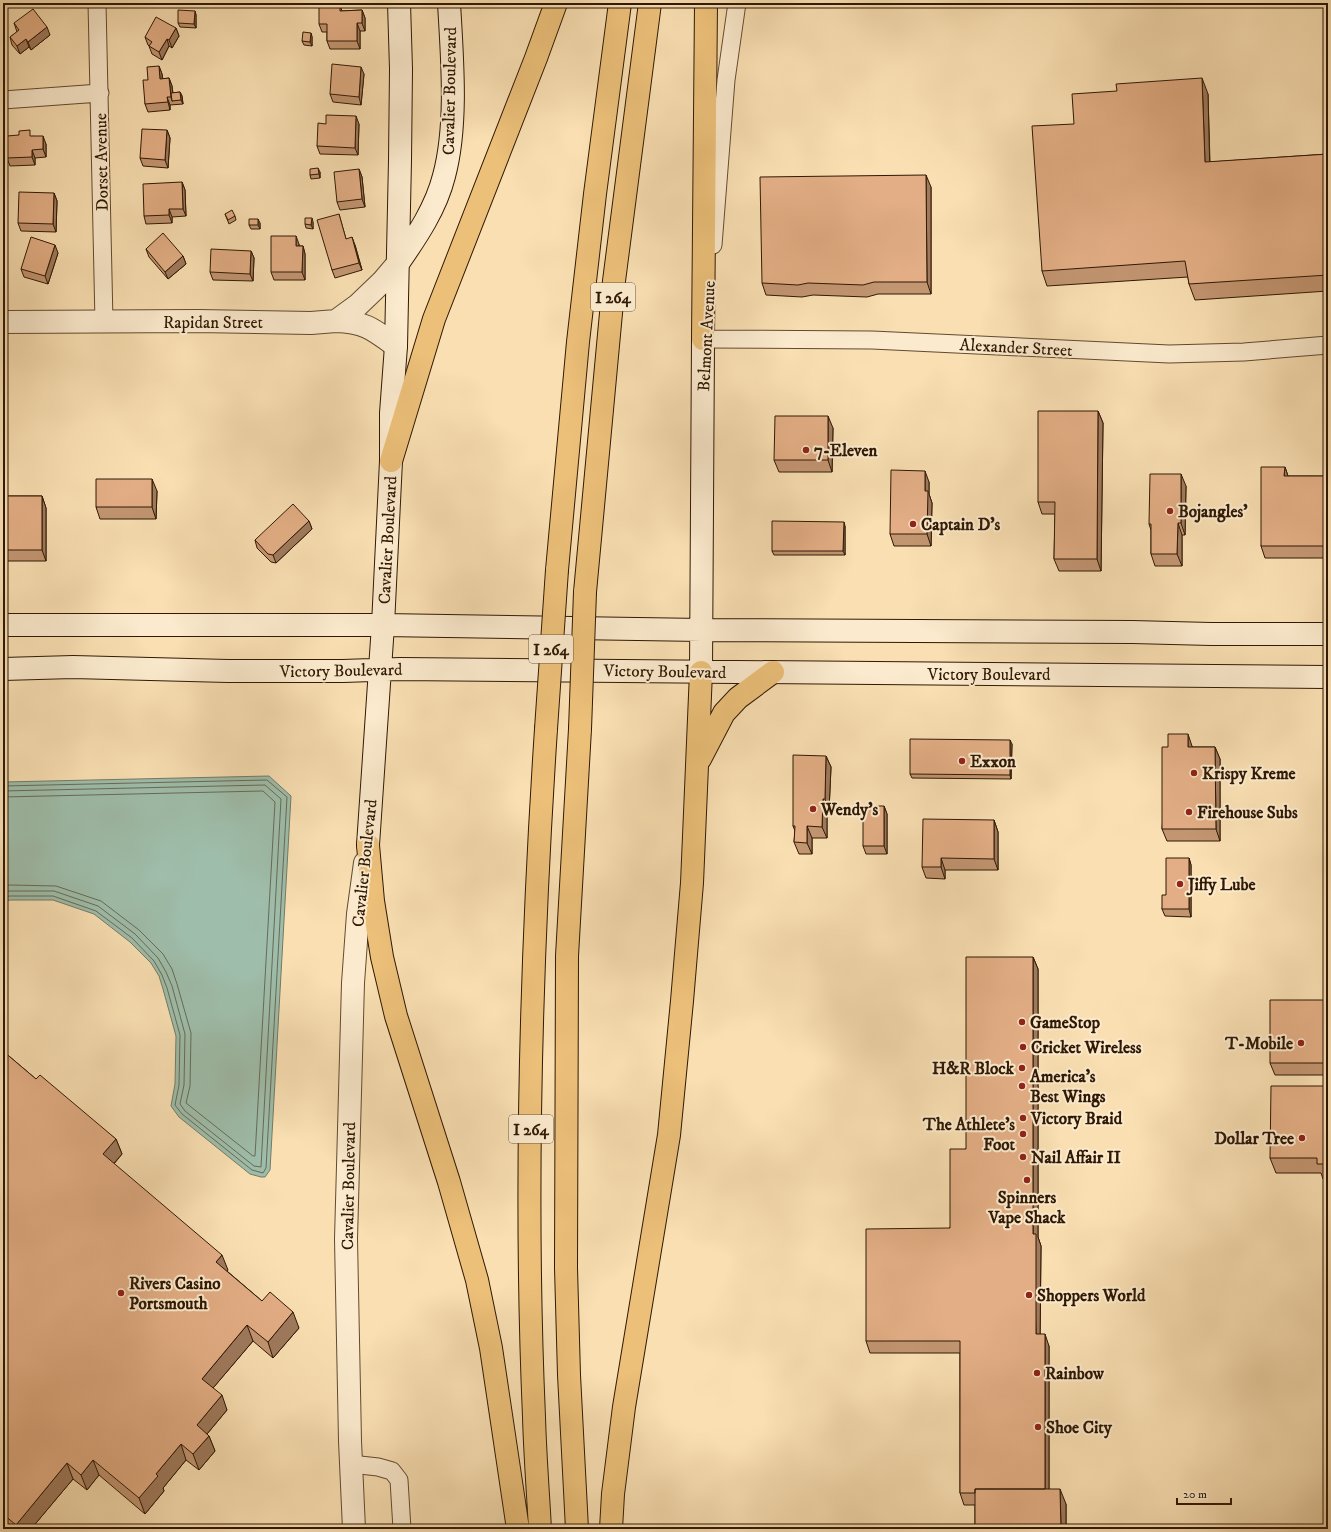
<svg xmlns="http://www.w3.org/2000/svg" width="1331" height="1532" viewBox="0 0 1331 1532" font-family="'IM FELL DW Pica',serif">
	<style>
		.water { fill: #9ebdaa; stroke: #727b68 }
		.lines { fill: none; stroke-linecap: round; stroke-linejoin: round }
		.shore { stroke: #666a57; stroke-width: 1 }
		.minor-casing { stroke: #624a30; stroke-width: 19 }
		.tertiary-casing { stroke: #624a30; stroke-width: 24 }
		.secondary-casing { stroke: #2f1804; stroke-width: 24 }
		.motorway-casing { stroke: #2f1804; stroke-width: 24 }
		.minor { stroke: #fbeacd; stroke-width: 17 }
		.tertiary { stroke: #fbeacd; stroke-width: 22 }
		.secondary { stroke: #fbeacd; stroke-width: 22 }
		.motorway { stroke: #ecc079; stroke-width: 22 }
		.motorway-bridge-casing { stroke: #2f1804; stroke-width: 24; stroke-linecap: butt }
		.motorway-bridge { stroke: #ecc079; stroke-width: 22 }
		.wall { fill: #c39672; stroke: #2f1804 }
		.shaded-wall { fill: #9f7a5d; stroke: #2f1804 }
		.building { fill: #e3ae85; stroke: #2f1804 }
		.poi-dot { fill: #8f2418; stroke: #fbeacd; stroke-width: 1.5 }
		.labels { text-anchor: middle; stroke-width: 4; stroke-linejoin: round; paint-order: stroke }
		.shield { fill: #fbeacd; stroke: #6c5740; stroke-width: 1 }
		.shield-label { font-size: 16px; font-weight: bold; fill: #2f1804 }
		.street-label { font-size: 17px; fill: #2f1804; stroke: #fbeacd }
		.poi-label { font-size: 17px; font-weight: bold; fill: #2f1804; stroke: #fbeacd; text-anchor: start }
	</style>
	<rect width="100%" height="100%" fill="#f9dfb2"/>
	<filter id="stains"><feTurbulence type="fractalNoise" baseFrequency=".005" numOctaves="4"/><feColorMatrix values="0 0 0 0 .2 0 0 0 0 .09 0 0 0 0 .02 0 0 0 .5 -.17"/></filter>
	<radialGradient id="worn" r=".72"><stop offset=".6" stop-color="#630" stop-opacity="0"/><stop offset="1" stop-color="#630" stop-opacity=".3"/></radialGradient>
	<path class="water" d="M269 776 291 796 270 1170 265 1177H261L250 1174 179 1117 171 1106 175 1084 176 1036 163 989 159 976 151 963 130 942 94 914 53 900H10L3 902V782Z"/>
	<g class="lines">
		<path class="shore" d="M3 786 267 780 287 797 266 1168 263 1173 252 1170 182 1114 175 1105 179 1085 180 1035 167 988 162 975 154 961 132 938 96 911 53 896H10L3 897
			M3 791 265 785 281 799 261 1167 254 1166 185 1111 180 1104 184 1085 185 1034 172 986 166 972 158 958 135 934 98 906 54 891H10L3 892
			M3 797 263 791 275 802 255 1156H253L186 1103 190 1086 191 1033 177 984 172 969 163 954 139 930 101 901 56 886 10 885 3 886"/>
		<defs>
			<path id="minor" d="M97 3 104 322
				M3 100 100 93
				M713 245 726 80 737 3
				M704 327 703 339 872 340 1169 354 1244 352 1328 345
				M351 1464 378 1467 392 1471 399 1480 402 1529"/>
			<path id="tertiary" d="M336 321C365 322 373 329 396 346
				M3 322 198 321 311 323 336 321 358 305 382 282 399 262
				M354 1529 350 1441 346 1239 353 983 358 914 365 863"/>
			<path id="secondary" d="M399 262C417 236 436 208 444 176 458 124 452 57 449 3
				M3 625H383L702 630 1132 632 1211 634H1328
				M3 669 73 667 228 671H343L400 669 1328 677
				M701 672 703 339
				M368 845 383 625 391 461V413L396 346 400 160 401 69 399 3"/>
			<path id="motorway" d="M703 339 706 3
				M391 461 434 319 536 58 556 3
				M557 570 578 342 595 194 620 3
				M585 592 614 281 650 3
				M700 759 724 713 738 698 773 672
				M368 845 373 901 382 957 396 1016 449 1182 477 1280 491 1348 518 1529
				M540 1529C538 1492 535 1454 534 1417 524 1188 531 957 546 729
				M577 1529 569 1375 566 1268 567 956 580 729
				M611 1529 613 1494 624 1407 669 1135 682 1001 692 883 701 672"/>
		</defs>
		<use href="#minor" class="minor-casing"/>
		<use href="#tertiary" class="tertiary-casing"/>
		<use href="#secondary" class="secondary-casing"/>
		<use href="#motorway" class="motorway-casing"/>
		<use href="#minor" class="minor"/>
		<use href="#tertiary" class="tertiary"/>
		<use href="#secondary" class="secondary"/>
		<use href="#motorway" class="motorway"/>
		<defs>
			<path id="motorway-bridge" d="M546 729 557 570
				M580 729 585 592"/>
		</defs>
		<use href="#motorway-bridge" class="motorway-bridge-casing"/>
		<use href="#motorway-bridge" class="motorway-bridge"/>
	</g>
	<path class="wall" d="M3 3H8V4L3 5Z
		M340 5 342 11 362 10 365 18V31H360V49H330L327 41V32H322L319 24Z
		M195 11 196 15V28L180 27 178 23Z
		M14 23 50 35 31 50 29 47 20 54 12 45 10 37 17 32Z
		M176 28 179 36 172 48 169 46 162 60 152 54 149 46 148 45 145 37Z
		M311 33 312 37V46L304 45 302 41Z
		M159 66 162 74 163 79 169 78 172 86 173 93 180 92 182 96 183 104 170 105V110L148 112 145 104 148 80Z
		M364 74 361 105 333 102 330 94Z
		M1208 94 1210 162 1328 154V291L1195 300 1189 284 1188 277 1047 286 1042 271 1074 124Z
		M326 124H359L358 155 320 154 317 146Z
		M167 130 170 138 168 168 143 166 140 158Z
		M33 136 46 144V157L35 158V165L10 166 7 158Z
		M359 169 362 177 365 207 340 210 337 202Z
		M320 172V178L311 179 310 175Z
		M182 182 185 190 186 216 172 217V223L146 224 144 216Z
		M931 187V294H878L867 297 813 295 802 297 766 295 762 283Z
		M54 193 57 201 56 232 21 231 18 223Z
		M225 214 235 216 236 220 229 224Z
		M339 214 346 239 355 245 362 270 335 278 332 270Z
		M313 222V229L306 228 305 224Z
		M260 223V229H251L249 225Z
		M299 244V246H303L305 254V280H274L271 272Z
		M146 249 183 256 186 264 168 279 149 257Z
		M251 251 254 258 253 281 213 280 210 272Z
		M58 253 48 284 24 277 21 269Z
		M1098 411 1103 423 1101 571H1059L1054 559 1055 514H1042L1038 502Z
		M833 428 832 472H779L774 460Z
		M1285 467 1288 476H1328V558H1265L1261 546Z
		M929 482V494L932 503 931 546H894L890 534Z
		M1186 486 1185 535H1182V566H1155L1151 554V530L1149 524Z
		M157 491 156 519H100L96 507Z
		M3 496H42L46 508V561H3Z
		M309 521 312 529 276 563 271 562 257 548 255 540Z
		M845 526V555H774L772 551Z
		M1012 744 1011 779 912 778 910 774Z
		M1192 746V747H1215L1220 759V841H1167L1162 829 1168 747Z
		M826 756 831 767 829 811H827V838H812V854H799L794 842 795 831 793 826Z
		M884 806 887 814V854H866L863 846Z
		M994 820 998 832V870H945V879L926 878 922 867Z
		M1189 858 1191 865V917L1165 916 1162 909 1166 895Z
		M1033 957 1038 969V1237L1041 1246 1040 1334 1049 1346V1489L1066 1504V1529H975V1505H964L960 1493V1353H870L866 1341 950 1228 966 1149Z
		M1328 1000V1075H1275L1270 1063Z
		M3 1051 36 1079 116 1139 122 1154 114 1164 228 1270 227 1271 262 1301 299 1328 273 1358 253 1341 213 1388 227 1410 207 1434 209 1436 215 1451 199 1470 186 1460 163 1488 164 1491 145 1514 99 1475 87 1490 73 1479 31 1529H8L3 1525Z
		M1328 1086V1179H1323L1321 1173H1276L1270 1158Z"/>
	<path class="shaded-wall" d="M362 10 365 18V31L362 23Z
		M195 11 196 15V28L194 24Z
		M357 23 360 31V49L357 41Z
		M47 27 50 35 31 50 28 42Z
		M176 28 179 36 172 48 169 40Z
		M311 33 312 37V46L310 42Z
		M26 39 29 47 20 54 17 46Z
		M167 39 169 46 162 60 159 52Z
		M159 66 162 74 163 87 160 79Z
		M361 67 364 74 361 105 359 97Z
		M169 78 172 86 173 101H172L171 97Z
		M1202 78 1208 94 1210 178 1205 162Z
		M180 92 182 96 183 104 181 100Z
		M167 97 170 105V110L168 102Z
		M356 116 359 124 358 155 355 148Z
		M167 130 170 138 168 168 165 160Z
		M43 136 46 144V157L43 149Z
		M32 150 35 158V165L32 157Z
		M318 168 320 172V178L319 174Z
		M359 169 362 177 365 207 362 199Z
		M926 175 931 187V294L927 282Z
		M182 182 185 190 186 216 183 209Z
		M54 193 57 201 56 232 53 224Z
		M169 209 172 217V223L169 215Z
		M312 218 313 222V229L311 225Z
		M258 219 260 223V229L258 225Z
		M296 236 299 244 298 254 296 246Z
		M352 237 355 245 362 270 359 263Z
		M55 245 58 253 48 284 45 276Z
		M303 246 305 254V280L302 272Z
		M251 251 254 258 253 281 250 274Z
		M183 256 186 264 168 279 165 272Z
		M1098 411 1103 423 1101 571 1097 559Z
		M828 416 833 428 832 472 828 460Z
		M1285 467 1289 479 1284 476Z
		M925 471 929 482V494L932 503 931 546 927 534 925 491Z
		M1181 474 1186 486 1185 535 1181 523Z
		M152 479 157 491 156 519 152 507Z
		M42 496 46 508V561L42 550Z
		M309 521 312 529 276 563 273 555Z
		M844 522 845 526V555L843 551Z
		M1178 523 1182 535V566L1177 554Z
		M1188 734 1192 746V759L1188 747Z
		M1010 740 1012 744 1011 779 1010 775Z
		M1215 747 1220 759V841L1216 829Z
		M826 756 831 767 829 811 825 799Z
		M823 799 827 811V838L822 827Z
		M884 806 887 814V854L884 846Z
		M994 820 998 832V870L994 859Z
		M807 826 812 838V854L807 843Z
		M941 858 945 870V879L941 867Z
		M1189 858 1191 865V917L1189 909Z
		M1033 957 1038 969V1237L1041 1246 1040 1346 1036 1334 1033 1234Z
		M116 1139 122 1154 108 1170 103 1154Z
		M222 1255 228 1270 222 1278 216 1262Z
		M293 1312 299 1328 273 1358 268 1342Z
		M247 1325 253 1341 208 1394 202 1379Z
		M1045 1334 1049 1346V1504L1045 1493Z
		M222 1395 227 1410 202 1440 197 1425Z
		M209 1436 215 1451 199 1470 193 1454Z
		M181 1444 186 1460 163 1488 164 1491 145 1514 139 1498 156 1474Z
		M93 1460 99 1475 87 1490 81 1475Z
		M67 1463 73 1479 31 1529H17L16 1525Z
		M1060 1489 1066 1504V1529H1061Z"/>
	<path class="building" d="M319 5H340V11L362 10V23H357V41H327V24H319Z
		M33 9 47 27 28 42 26 39 17 46 10 37 19 30 14 23Z
		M178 10 195 11 194 24 178 23Z
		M156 17 176 28 169 40 167 39 159 52 149 46 152 42 145 37Z
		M303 32 311 33 310 42 302 41Z
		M332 64 361 67 359 97 330 94Z
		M159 66 160 79 169 78 171 97H167L168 102 145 104 143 80H148L147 67Z
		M1202 78 1205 162 1328 154V275L1189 284 1185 261 1042 271 1032 126 1074 124 1072 94 1117 91 1116 84Z
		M180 92 181 100 172 101 171 93Z
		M326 115 356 116 355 148 317 146 318 123 326 124Z
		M142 129 167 130 165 160 140 158Z
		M30 130V136H43V149L32 150V157L7 158V136L19 135V131Z
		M318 168 319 174 310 175V169Z
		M359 169 362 199 337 202 334 172Z
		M926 175 927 282H874L863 285 808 283 798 285 762 283 760 177Z
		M182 182 183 209H169V215L144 216 143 184Z
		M19 192 54 193 53 224 18 223Z
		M232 210 235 216 228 220 225 214Z
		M339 214 346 239 352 237 359 263 332 270 317 220Z
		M305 218H312L311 225 305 224Z
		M249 219H258V225H249Z
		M163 233 183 256 165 272 146 249Z
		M271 236H296V246H303L302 272H271Z
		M31 237 55 245 45 276 21 269Z
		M211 249 251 251 250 274 210 272Z
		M1038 411H1098L1097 559H1054L1055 502H1038Z
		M775 416H828V460H774Z
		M1261 467H1285L1284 476H1328V546H1261Z
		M891 470 925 471V491H928L927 534H890Z
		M1150 474H1181V523H1178L1177 554H1151V524H1149Z
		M96 479H152V507H96Z
		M3 496H42V550H3Z
		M293 504 309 521 273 555 268 554 255 540Z
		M772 521 844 522 843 551H772Z
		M1168 734H1188V747H1215L1216 829H1162V747H1168Z
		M910 739 1010 740V775L910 774Z
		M793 755 826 756 825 799H823L822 827 807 826V843L794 842 795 826H793Z
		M863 806H884V846H863Z
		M923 819 994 820V859L941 858V867H922Z
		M1166 858H1189V909H1162V895H1166Z
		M966 957H1033V1234H1036V1334H1045V1489H975V1493H960V1341H866V1229L950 1228V1149H966Z
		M1270 1000H1328V1063H1270Z
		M3 1051 36 1079 40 1075 116 1139 103 1154 222 1255 216 1262 262 1301 270 1292 293 1312 268 1342 247 1325 202 1379 222 1395 197 1425 209 1436 193 1454 181 1444 156 1474 158 1476 139 1498 93 1460 81 1475 67 1463 16 1525 3 1514Z
		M1271 1086H1328V1164H1317V1158H1270Z
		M975 1489H1060L1061 1529H975Z"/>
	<g class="poi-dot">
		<circle cx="806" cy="450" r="4"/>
		<circle cx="1170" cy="511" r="4"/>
		<circle cx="913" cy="524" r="4"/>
		<circle cx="962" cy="761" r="4"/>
		<circle cx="1194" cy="773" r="4"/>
		<circle cx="813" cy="809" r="4"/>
		<circle cx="1189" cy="812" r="4"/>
		<circle cx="1180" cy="884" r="4"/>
		<circle cx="1022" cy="1022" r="4"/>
		<circle cx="1301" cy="1043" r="4"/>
		<circle cx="1023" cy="1047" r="4"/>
		<circle cx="1022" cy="1068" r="4"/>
		<circle cx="1022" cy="1086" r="4"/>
		<circle cx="1023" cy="1118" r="4"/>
		<circle cx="1023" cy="1134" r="4"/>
		<circle cx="1302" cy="1138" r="4"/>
		<circle cx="1023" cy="1157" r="4"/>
		<circle cx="1027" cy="1180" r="4"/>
		<circle cx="121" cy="1293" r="4"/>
		<circle cx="1029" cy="1295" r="4"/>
		<circle cx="1037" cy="1373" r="4"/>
		<circle cx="1038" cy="1427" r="4"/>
	</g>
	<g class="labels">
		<g class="shield">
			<rect x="591" y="283" width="44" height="28" rx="3"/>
			<rect x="529" y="635" width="44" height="28" rx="3"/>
			<rect x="509" y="1115" width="44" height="28" rx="3"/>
		</g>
		<g class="shield-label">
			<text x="613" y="303">I 264</text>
			<text x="551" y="655">I 264</text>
			<text x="531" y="1135">I 264</text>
		</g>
		<g class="street-label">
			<text transform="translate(449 91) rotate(-89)" y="6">Cavalier Boulevard</text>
			<text transform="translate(101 162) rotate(-91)" y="6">Dorset Avenue</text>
			<text x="213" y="328">Rapidan Street</text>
			<text transform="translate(706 336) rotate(-87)" y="6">Belmont Avenue</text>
			<text transform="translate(1016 347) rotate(3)" y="6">Alexander Street</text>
			<text transform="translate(387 540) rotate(-87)" y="6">Cavalier Boulevard</text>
			<text transform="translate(341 670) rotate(-1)" y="6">Victory Boulevard</text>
			<text transform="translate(665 671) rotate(1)" y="6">Victory Boulevard</text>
			<text x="989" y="680">Victory Boulevard</text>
			<text transform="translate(364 863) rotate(-84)" y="6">Cavalier Boulevard</text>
			<text transform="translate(348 1186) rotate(-89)" y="6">Cavalier Boulevard</text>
		</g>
		<g class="poi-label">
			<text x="814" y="456">7-Eleven</text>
			<text x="1178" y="517">Bojangles'</text>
			<text x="921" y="530">Captain D's</text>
			<text x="970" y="767">Exxon</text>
			<text x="1202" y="779">Krispy Kreme</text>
			<text x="821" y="815">Wendy's</text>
			<text x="1197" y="818">Firehouse Subs</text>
			<text x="1188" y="890">Jiffy Lube</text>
			<text x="1030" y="1028">GameStop</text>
			<text x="1293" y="1049" text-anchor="end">T-Mobile</text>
			<text x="1031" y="1053">Cricket Wireless</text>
			<text x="1014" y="1074" text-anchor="end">H&amp;R Block</text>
			<text x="1030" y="1082">America's<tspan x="1030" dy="20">Best Wings</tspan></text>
			<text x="1031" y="1124">Victory Braid</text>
			<text x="1015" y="1130" text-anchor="end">The Athlete's<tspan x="1015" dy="20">Foot</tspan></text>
			<text x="1294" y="1144" text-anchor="end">Dollar Tree</text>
			<text x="1031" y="1163">Nail Affair II</text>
			<text x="1027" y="1203" text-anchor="middle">Spinners<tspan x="1027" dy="20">Vape Shack</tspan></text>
			<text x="129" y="1289">Rivers Casino<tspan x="129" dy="20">Portsmouth</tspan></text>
			<text x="1037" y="1301">Shoppers World</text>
			<text x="1045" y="1379">Rainbow</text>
			<text x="1046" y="1433">Shoe City</text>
		</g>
	</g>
	<rect width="1331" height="1532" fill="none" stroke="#f9dfb2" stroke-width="16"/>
	<rect x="4" y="4" width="1323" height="1524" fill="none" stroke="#2f1804" stroke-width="2"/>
	<rect x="8" y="8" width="1315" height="1516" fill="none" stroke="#2f1804"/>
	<path d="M1177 1498v6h54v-6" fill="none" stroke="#2f1804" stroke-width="2"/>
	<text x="1183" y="1498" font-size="12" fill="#2f1804" stroke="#fbeacd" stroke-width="3" paint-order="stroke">20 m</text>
	<rect width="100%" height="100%" filter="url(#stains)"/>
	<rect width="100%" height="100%" fill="url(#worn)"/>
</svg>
